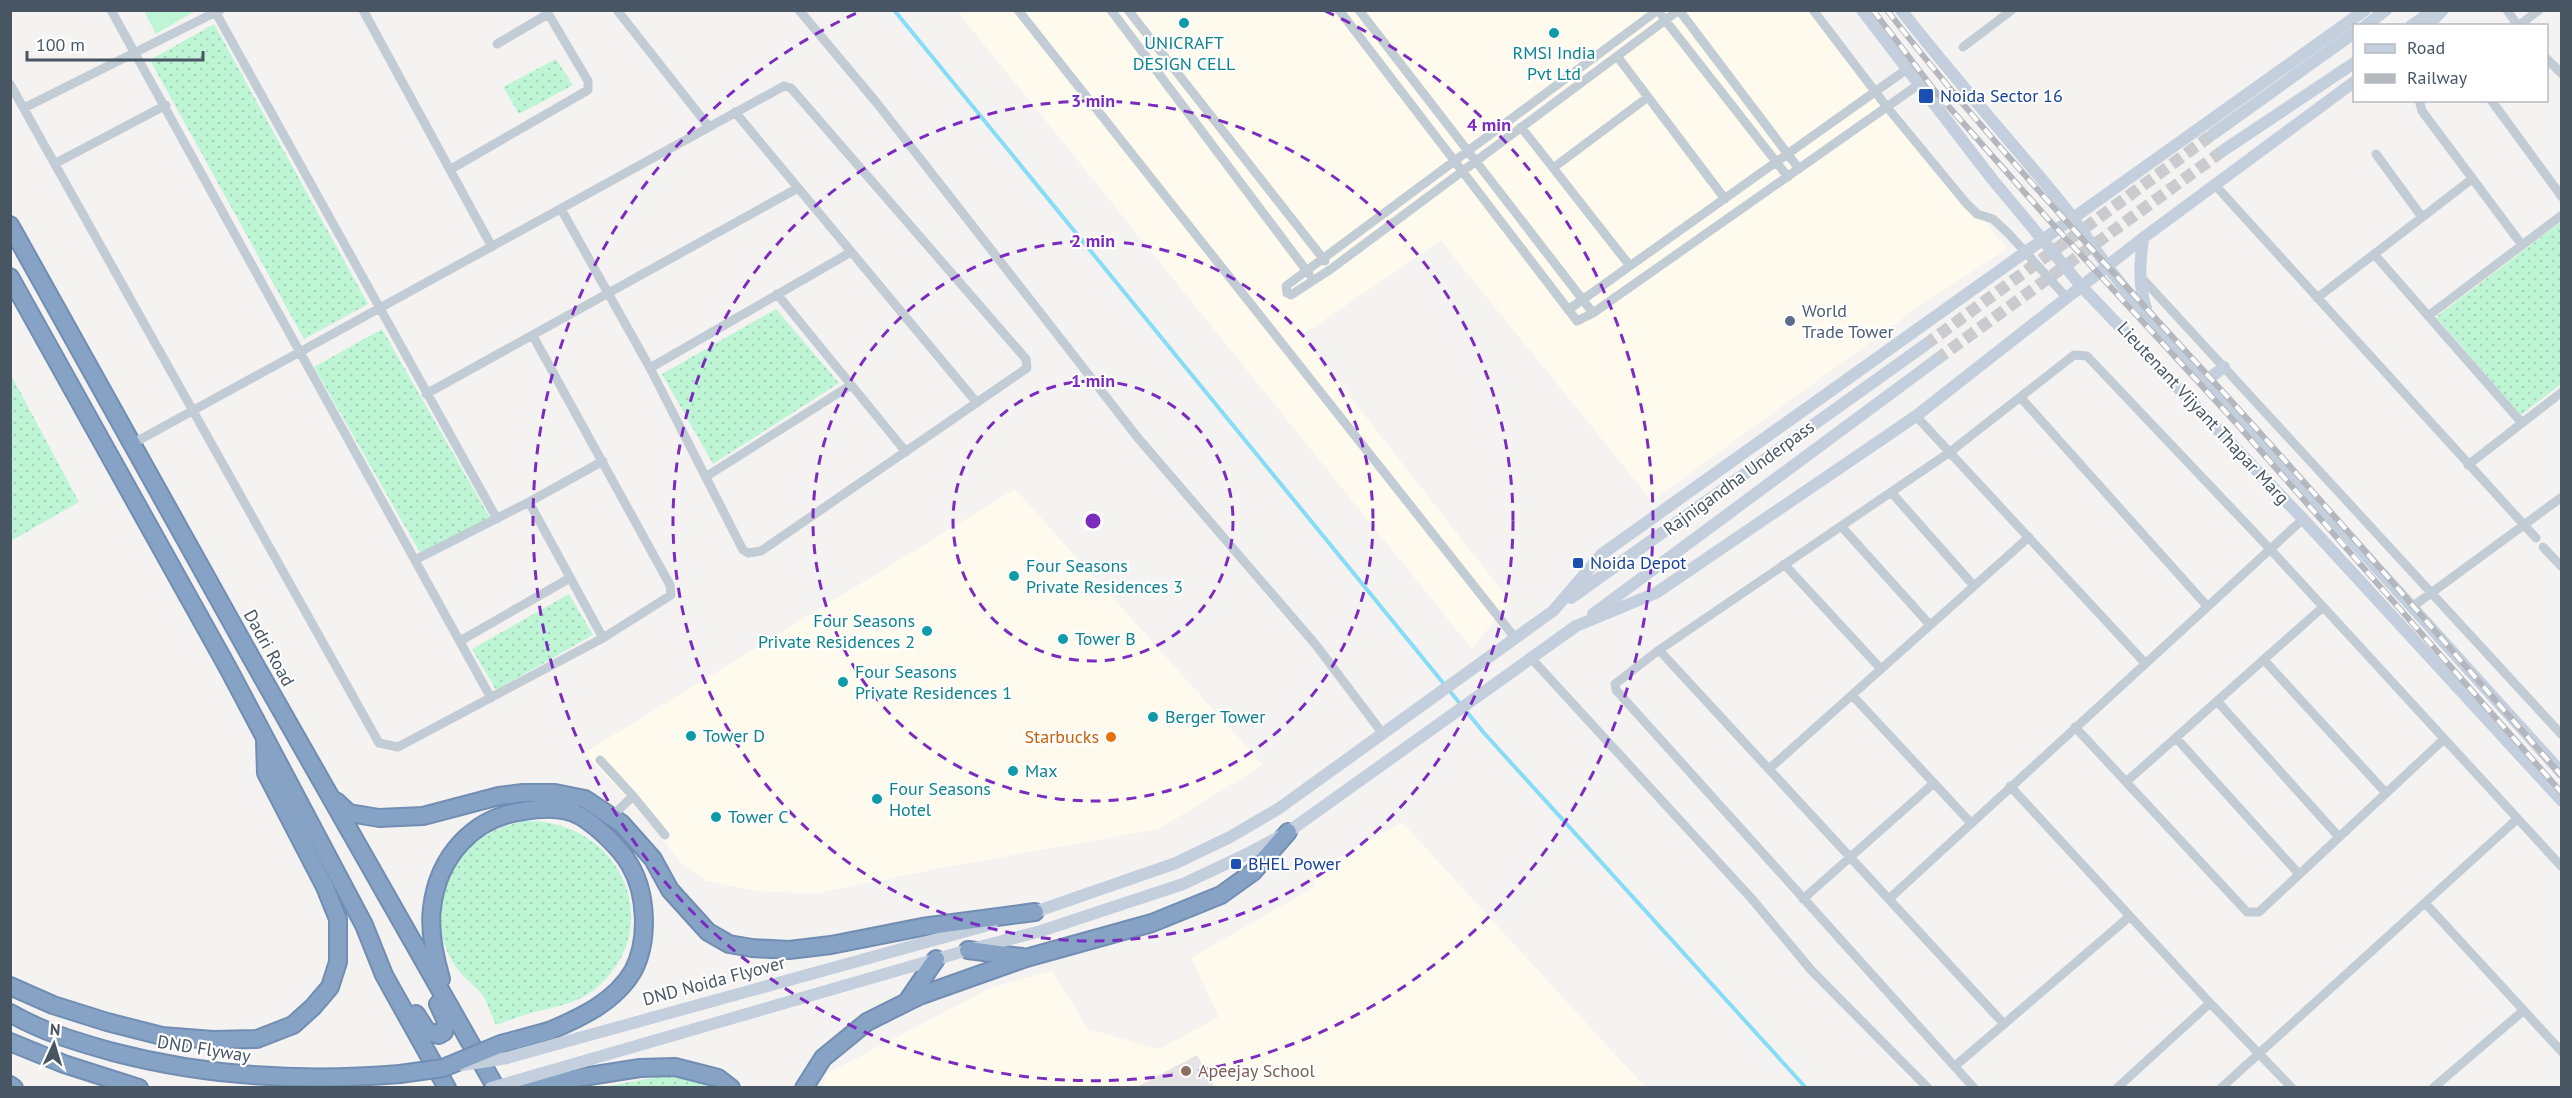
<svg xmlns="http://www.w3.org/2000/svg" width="2572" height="1098" viewBox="0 0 2572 1098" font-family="'PT Sans',sans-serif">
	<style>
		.commercial { fill: #fefaed }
		.education { fill: #e6e3e4 }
		.grass { fill: url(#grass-dots) }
		.pitch { fill: #bef5d5 }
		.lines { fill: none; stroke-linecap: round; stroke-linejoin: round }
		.stream { stroke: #87dcf6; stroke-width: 4 }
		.secondary-tunnel { stroke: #cacbce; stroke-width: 12; stroke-dasharray: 12 6; stroke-linecap: butt }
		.highway-casing { stroke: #718eb2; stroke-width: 20 }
		.street { stroke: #c2ccd5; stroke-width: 9 }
		.secondary { stroke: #c4cfdd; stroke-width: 12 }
		.highway { stroke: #86a3c6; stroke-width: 16 }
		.rail-casing { stroke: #b4b7bd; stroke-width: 6 }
		.rail { stroke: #fff; stroke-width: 4; stroke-dasharray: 11; stroke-linecap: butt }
		.highway-bridge-casing { stroke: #718eb2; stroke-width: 20; stroke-linecap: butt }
		.secondary-bridge { stroke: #c4cfdd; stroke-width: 12 }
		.highway-bridge { stroke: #86a3c6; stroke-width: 16 }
		.ring { fill: none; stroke: #7b2cbf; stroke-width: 3; stroke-dasharray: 10 8 }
		.culture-dot { fill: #0f9aa8; stroke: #fff; stroke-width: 2 }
		.transit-dot { fill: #1a4fb4; stroke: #fff; stroke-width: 2 }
		.service-dot { fill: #5c6f8a; stroke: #fff; stroke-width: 2 }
		.food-dot { fill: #e8710a; stroke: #fff; stroke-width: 2 }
		.education-dot { fill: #8d6e63; stroke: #fff; stroke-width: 2 }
		.labels { text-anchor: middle; stroke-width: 4.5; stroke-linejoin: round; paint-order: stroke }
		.culture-label { font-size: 18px; fill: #0d838f; stroke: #fff; text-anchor: start }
		.transit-label { font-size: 18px; fill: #164399; stroke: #fff; text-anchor: start }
		.service-label { font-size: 18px; fill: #4e5e75; stroke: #fff; text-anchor: start }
		.street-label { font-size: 18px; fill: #485563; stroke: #fff }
		.food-label { font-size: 18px; fill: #c56008; stroke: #fff; text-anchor: end }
		.education-label { font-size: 18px; fill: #785e54; stroke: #fff; text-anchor: start }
		.centre { fill: #7b2cbf; stroke: #fff; stroke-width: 3 }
		.ring-label { font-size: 18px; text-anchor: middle; font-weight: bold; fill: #7b2cbf; stroke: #fff; stroke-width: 4.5; stroke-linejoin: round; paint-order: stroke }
	</style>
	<defs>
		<pattern id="grass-dots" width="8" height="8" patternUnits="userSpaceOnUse" patternTransform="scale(1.5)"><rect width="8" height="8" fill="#bef5d5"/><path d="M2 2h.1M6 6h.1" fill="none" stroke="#a5d4ba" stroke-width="1.8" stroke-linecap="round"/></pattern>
	</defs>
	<rect width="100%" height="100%" fill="#f5f2f2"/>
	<path class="commercial" d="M957 11H1818L2007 249 1921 305 1652 501 1441 241 1302 335 1510 601 1472 649Z
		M1015 489 1263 765 1159 829 941 868 814 894 755 891 706 881 680 862 644 815 584 753Z
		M1402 822 1645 1087 822 1088 826 1074 992 987 1052 971 1088 1029 1159 1049 1219 1017 1191 958 1316 886 1311 873Z"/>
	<path class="education" d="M1197 1055 1214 1087H1137Z"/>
	<path class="grass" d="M214 24 368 304 304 339 150 60Z
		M556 59 573 85 519 114 503 87Z
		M2561 222V384L2521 415 2436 317Z
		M776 309 839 383 713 464 662 374Z
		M382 329 490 518 422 556 314 367Z
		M10 373 79 502 11 541H10Z
		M569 594 593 635 496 690 472 649Z
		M527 821C617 820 667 920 601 984 584 1000 565 1005 543 1010 527 1013 511 1020 496 1025 491 1015 487 1000 480 992 467 979 455 970 448 953 420 891 464 830 527 821Z
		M663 1076 688 1079 711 1087 598 1088Z"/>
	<path class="pitch" d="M144 11H143H195L156 34Z"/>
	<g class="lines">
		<path class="stream" d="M894 10 1484 733 1806 1088"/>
		<path class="secondary-tunnel" d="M1925 345 2213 134
			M1936 360 2224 150"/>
		<defs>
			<path id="highway" d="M10 225 252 659 496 1088
				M10 277 228 668 364 925 384 975 447 1088
				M336 801 349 813 379 818 423 816 499 796 523 793H555L585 799 621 823 653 859 670 890 708 932 729 944 752 948 789 950 831 945 922 927 1035 912
				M968 950 1022 957
				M441 979C435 958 429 930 432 908 438 857 473 817 524 811 542 808 566 807 582 817 599 828 620 848 630 865 647 894 649 941 633 971 615 1002 580 1018 549 1031
				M10 986 53 1005 107 1022 162 1036 213 1040 257 1039 293 1025 313 1007 330 987 338 962V919L325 887 266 773 265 741
				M908 1000 936 959
				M10 1013C43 1032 77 1042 113 1052 208 1077 303 1082 400 1074
				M416 1014 427 1031 439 1035 444 1032 446 1021 438 1004
				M10 1042 64 1064 139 1088
				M10 1085 14 1088
				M513 1088 640 1068 675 1067 718 1078 731 1088
				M804 1088 823 1058 867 1022 919 996 1026 958 1152 923 1221 895 1253 872 1288 832"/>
		</defs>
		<use href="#highway" class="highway-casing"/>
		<path class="street" d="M111 10 491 698
			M363 10 492 247
			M617 10 709 127
			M799 10 876 102 1138 438 1316 645 1383 734
			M1018 10 1516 639
			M1111 10 1309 274
			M1128 10 1325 261
			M1339 10 1577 321 1593 313 1918 85
			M1359 10 1593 313
			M1658 10 1286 286 1287 293 1291 295 1331 269 1679 10
			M1679 10 1799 169
			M1813 10 1887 107 1966 203 1977 214 1993 219 2009 234 2067 298
			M2507 10 2518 26
			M216 13 497 519
			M1662 16 1788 177
			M2518 26 2539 10
			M497 44 548 14
			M1963 47 2012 10
			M1617 56 1725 199
			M2546 58 2562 74
			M10 84 379 743 398 747 603 638 671 595 670 585 533 336
			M2419 100 2422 111 2522 245
			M2491 100 2562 197
			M24 108 220 10
			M735 112 977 403
			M1521 127 1630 266
			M2376 154 2422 217
			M56 163 166 105
			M1553 168 1648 97
			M451 169 588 90V81L546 10
			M2215 185 2536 538
			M2374 254 2522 423
			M2140 276 2562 735
			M777 294 906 452
			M2317 298 2472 179
			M1568 310 1907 69
			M2428 316 2562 215
			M650 368 851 252
			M426 394 798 188
			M2021 398 2207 606
			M1916 416 2145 663
			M132 444 784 86 791 88 1026 359 1027 368 761 551 748 553 743 550 650 368 561 209
			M2468 465 2562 392
			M707 476 851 385
			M1891 492 1974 586
			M529 502 603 461
			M1841 526 1930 625
			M2543 547 2562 567
			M415 560 529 502 603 638
			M1784 564 1881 669
			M2412 607 2562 497
			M460 641 570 578
			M1659 650 2004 1024
			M1531 658 1752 899 1812 971 1928 1088
			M2264 660 2386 793
			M1852 695 1971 823
			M2217 701 2339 837
			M2075 727 2247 912H2259L2443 740
			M2176 738 2299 874
			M600 760 633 796
			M1769 769 2029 537
			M2126 782 2323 607
			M2010 786 2210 1003 2292 1088
			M611 817 633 796 665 835
			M1803 899 1934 783
			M1889 899 2303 519
			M2425 903 2562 1052
			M1955 1066 2129 917
			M1974 1088 1616 690 1615 684 1659 650 1950 452 2074 355 2087 356 2270 549 2562 867
			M2117 1088 2210 1003
			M2221 1088 2516 820
			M2433 1088 2523 1011"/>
		<path class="secondary" d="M1862 10 1992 179 2082 287 2303 519 2562 801
			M1901 10C1953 77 2010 140 2063 205 2085 233 2103 263 2126 290L2562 773
			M2365 26 2386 10
			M2411 26 2434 10
			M2427 26 2443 10
			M2213 134 2354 33
			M2224 150 2354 63
			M2143 238C2140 262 2138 285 2146 308
			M2207 380 2224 367
			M1571 598 1925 345
			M1593 614 1936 360
			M1029 914 1176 863 1230 837 1278 809 1553 611 1602 554 2365 10
			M557 1044 992 924
			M567 1066 968 950 1041 931 1183 884 1245 855 1288 832 1576 626 1656 593 1916 416 2143 238 2354 82"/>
		<use href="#highway" class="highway"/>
		<defs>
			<path id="rail" d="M1873 10 1935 91 2048 219 2236 423 2562 793
				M1887 10C1997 153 2123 281 2243 414 2351 533 2455 655 2562 776"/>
		</defs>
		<use href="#rail" class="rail-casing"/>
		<use href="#rail" class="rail"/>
		<defs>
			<path id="highway-bridge" d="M400 1074 443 1068 501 1044 549 1031"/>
		</defs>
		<use href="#highway-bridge" class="highway-bridge-casing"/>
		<path class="secondary-bridge" d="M462 1065 507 1058 557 1044
			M491 1088 567 1066"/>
		<use href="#highway-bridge" class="highway-bridge"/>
	</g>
	<g class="ring">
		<circle cx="1093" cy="521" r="140"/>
		<circle cx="1093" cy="521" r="280"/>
		<circle cx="1093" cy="521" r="420"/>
		<path d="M1325 11A560 560 0 1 1 861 11"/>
	</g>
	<g class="culture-dot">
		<circle cx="1184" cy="23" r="6"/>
		<circle cx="1554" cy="33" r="6"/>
		<circle cx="1014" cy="576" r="6"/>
		<circle cx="927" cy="631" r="6"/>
		<circle cx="1063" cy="639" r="6"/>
		<circle cx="843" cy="682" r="6"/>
		<circle cx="1153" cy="717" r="6"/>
		<circle cx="691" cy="736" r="6"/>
		<circle cx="1013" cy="771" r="6"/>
		<circle cx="877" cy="799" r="6"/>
		<circle cx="716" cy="817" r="6"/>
	</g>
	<g class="transit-dot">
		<rect x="1918" y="88" width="16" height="16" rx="3"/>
		<rect x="1572" y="557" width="12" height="12" rx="3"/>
		<rect x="1230" y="858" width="12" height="12" rx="3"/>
	</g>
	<circle class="service-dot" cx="1790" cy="321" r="6"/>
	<circle class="food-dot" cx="1111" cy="737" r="6"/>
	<circle class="education-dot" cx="1186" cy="1071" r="6"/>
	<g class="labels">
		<g class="culture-label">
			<text x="1184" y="49" text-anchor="middle">UNICRAFT<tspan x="1184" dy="21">DESIGN CELL</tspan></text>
			<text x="1554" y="59" text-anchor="middle">RMSI India<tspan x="1554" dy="21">Pvt Ltd</tspan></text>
			<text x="1026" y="572">Four Seasons<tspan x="1026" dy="21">Private Residences 3</tspan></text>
			<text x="915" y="627" text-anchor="end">Four Seasons<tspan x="915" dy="21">Private Residences 2</tspan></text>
			<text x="1075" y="645">Tower B</text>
			<text x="855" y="678">Four Seasons<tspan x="855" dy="21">Private Residences 1</tspan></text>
			<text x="1165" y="723">Berger Tower</text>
			<text x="703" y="742">Tower D</text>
			<text x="1025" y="777">Max</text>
			<text x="889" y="795">Four Seasons<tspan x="889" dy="21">Hotel</tspan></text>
			<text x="728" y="823">Tower C</text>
		</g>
		<g class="transit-label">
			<text x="1940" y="102">Noida Sector 16</text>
			<text x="1590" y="569">Noida Depot</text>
			<text x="1248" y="870">BHEL Power</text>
		</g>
		<g class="service-label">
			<text x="1802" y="317">World<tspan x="1802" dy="21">Trade Tower</tspan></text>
		</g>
		<g class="street-label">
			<text transform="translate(2203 413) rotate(47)" y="6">Lieutenant Vijyant Thapar Marg</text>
			<text transform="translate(1739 478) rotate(-36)" y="6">Rajnigandha Underpass</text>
			<text transform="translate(269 648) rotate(61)" y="6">Dadri Road</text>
			<text transform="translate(714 981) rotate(-15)" y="6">DND Noida Flyover</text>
			<text transform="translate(204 1049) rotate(9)" y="6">DND Flyway</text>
		</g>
		<g class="food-label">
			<text x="1099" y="743">Starbucks</text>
		</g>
		<g class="education-label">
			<text x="1198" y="1077">Apeejay School</text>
		</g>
	</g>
	<circle cx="1093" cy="521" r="9" class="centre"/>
	<g class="ring-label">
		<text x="1093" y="107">3 min</text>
		<text x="1489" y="131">4 min</text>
		<text x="1093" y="247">2 min</text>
		<text x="1093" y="387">1 min</text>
	</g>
	<rect width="2572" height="1098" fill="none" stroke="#485563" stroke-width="24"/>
	<rect x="2353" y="24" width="195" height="78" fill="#ffffff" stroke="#b6bbc1" stroke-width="1.5"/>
	<rect x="2365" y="44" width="30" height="9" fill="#c4cfdd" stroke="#b6bbc1" stroke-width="1.5"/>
	<text x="2407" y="54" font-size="18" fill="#485563">Road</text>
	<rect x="2365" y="74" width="30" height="9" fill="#b4b7bd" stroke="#b6bbc1" stroke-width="1.5"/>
	<text x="2407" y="84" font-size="18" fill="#485563">Railway</text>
	<g transform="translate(54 1044) rotate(4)" stroke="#ffffff" stroke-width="4.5" paint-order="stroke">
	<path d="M0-4.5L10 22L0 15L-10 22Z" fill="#485563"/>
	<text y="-9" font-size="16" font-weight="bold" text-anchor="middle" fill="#485563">N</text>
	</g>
	<path d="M27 51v9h176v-9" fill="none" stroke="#485563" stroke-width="3"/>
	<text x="36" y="51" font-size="18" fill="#485563" stroke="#ffffff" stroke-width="4.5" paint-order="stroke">100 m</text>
</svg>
